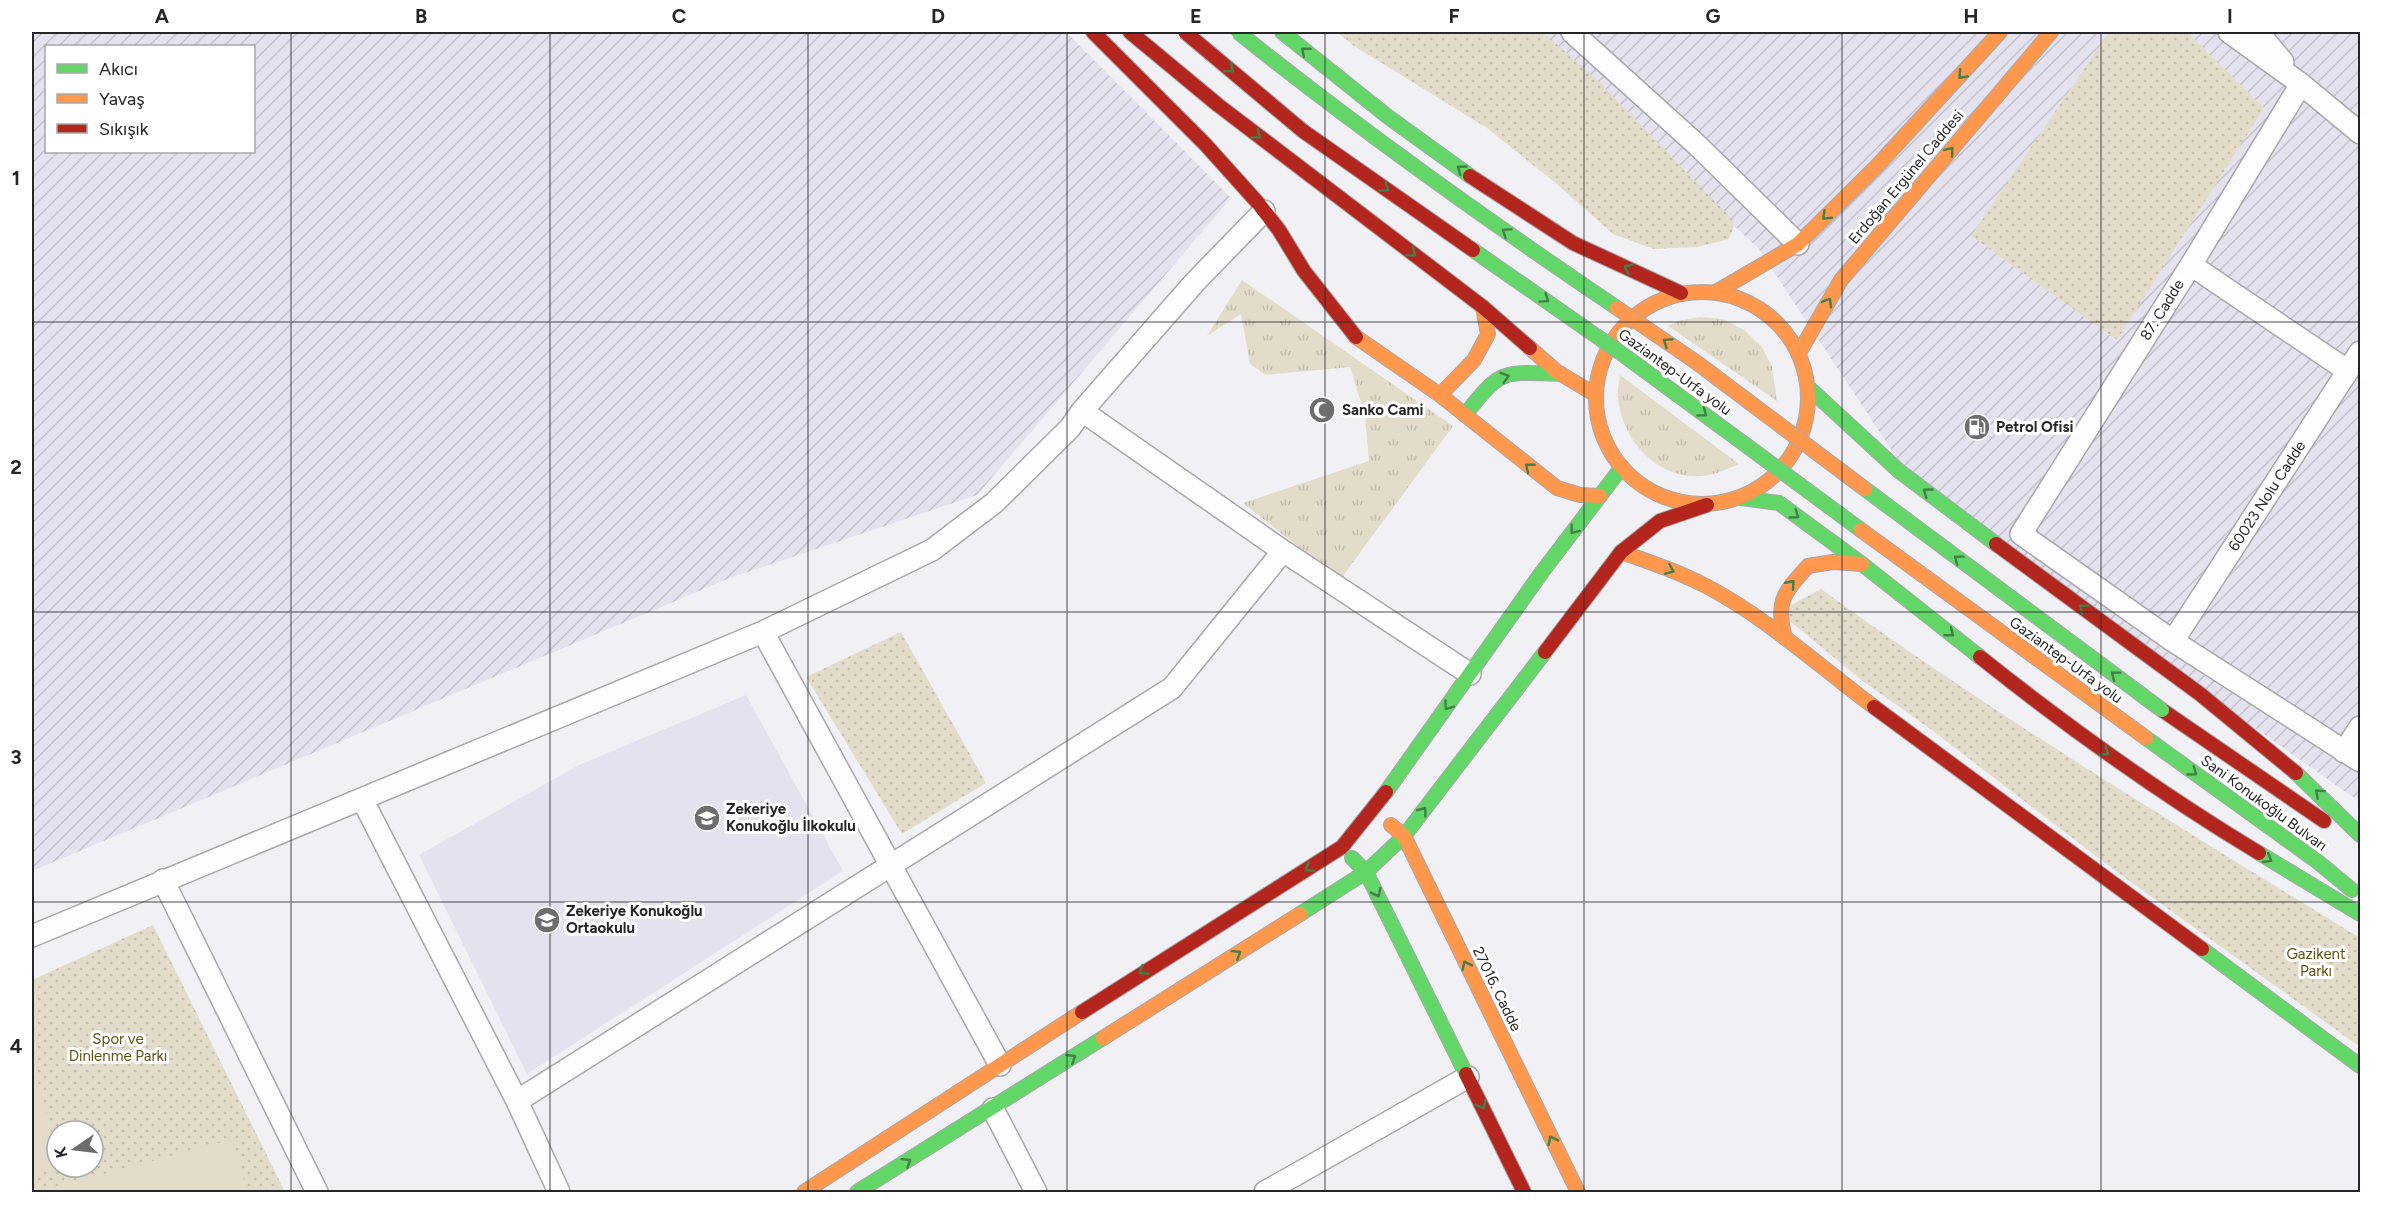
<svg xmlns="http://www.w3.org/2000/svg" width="2392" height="1224" viewBox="0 0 2392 1224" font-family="Figtree,sans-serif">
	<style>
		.built { fill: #e4e2ee }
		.industrial { fill: url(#industrial-furrows); fill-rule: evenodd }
		.grass { fill: url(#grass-tufts) }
		.park { fill: url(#park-dots); fill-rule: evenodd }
		.pitch { fill: #e4dcca }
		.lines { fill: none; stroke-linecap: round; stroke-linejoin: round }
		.street-casing { stroke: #a8a8ac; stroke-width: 24 }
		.fast-casing { stroke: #a8a8ac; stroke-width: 16 }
		.slow-casing { stroke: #a8a8ac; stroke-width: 16 }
		.jam-casing { stroke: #a8a8ac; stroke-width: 16 }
		.street { stroke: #fdfdfe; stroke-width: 21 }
		.fast { stroke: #63d668; stroke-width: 14 }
		.slow { stroke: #ff974d; stroke-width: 14 }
		.jam { stroke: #b3261e; stroke-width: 14 }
		.fast-bridge-casing { stroke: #a8a8ac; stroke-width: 16; stroke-linecap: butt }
		.slow-bridge-casing { stroke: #a8a8ac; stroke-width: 16; stroke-linecap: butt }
		.jam-bridge-casing { stroke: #a8a8ac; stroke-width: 16; stroke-linecap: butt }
		.fast-bridge { stroke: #63d668; stroke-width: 14 }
		.slow-bridge { stroke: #ff974d; stroke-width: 14 }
		.jam-bridge { stroke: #b3261e; stroke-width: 14 }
		.oneway { stroke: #447e48 }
		.grid { fill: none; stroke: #262629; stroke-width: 1.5; stroke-opacity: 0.55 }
		.labels { text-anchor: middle; stroke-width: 6; stroke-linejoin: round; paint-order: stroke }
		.street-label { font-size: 15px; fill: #262629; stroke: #fff }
		.poi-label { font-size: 15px; font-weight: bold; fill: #262629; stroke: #fff; text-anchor: start }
		.park-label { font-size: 15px; fill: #66500f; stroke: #fff }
		.neatline { fill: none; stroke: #262629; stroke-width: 2 }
		.grid-label { font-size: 20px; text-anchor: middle; font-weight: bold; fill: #262629 }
	</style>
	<defs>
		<pattern id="industrial-furrows" width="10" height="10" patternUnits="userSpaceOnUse" patternTransform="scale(1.5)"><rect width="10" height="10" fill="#e4e2ee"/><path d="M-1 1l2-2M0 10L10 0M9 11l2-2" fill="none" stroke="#c3c2cc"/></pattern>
		<pattern id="grass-tufts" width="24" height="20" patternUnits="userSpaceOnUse" patternTransform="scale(1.5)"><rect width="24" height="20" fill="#e4dcca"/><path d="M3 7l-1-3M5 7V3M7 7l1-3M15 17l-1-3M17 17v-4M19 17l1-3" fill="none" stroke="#c3bdae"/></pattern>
		<pattern id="park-dots" width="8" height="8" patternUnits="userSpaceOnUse" patternTransform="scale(1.5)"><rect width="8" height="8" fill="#e4dcca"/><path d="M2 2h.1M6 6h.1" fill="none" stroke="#c3bdae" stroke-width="1.8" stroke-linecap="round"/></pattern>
	</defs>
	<rect width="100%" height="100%" fill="#f0f0f5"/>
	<path class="built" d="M746 695 843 871 527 1074 419 855 579 765Z"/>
	<path class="industrial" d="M32 32H1066L1231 198 977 495 730 578 32 871ZM46 46H254V152H46Z
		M1525 32H2360V802L1918 490 1758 248Z"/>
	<path class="grass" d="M1242 280 1453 426 1340 580 1243 503 1369 461 1365 416 1350 367 1266 375 1250 364 1241 314 1207 336Z
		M1700 317 1723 319 1744 330 1762 347 1772 367 1777 401 1668 326 1678 321Z
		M1620 375 1739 464C1729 468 1719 473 1709 475 1662 484 1622 443 1618 398 1617 391 1619 382 1620 375Z"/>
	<path class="park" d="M1337 32H1543L1598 81 1735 222 1729 239 1697 247 1654 249 1613 234 1558 185 1487 128 1354 46Z
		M2109 32H2187L2264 108 2117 340 1971 236Z
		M1821 589C1994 715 2178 826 2360 938V1047L2113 869 1929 728 1864 682 1786 618 1791 605Z
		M901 632 986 783 902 834 806 677Z
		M153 925 285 1192H32V980ZM57 1131H93V1167H57Z"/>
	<path class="pitch" d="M36 1076 57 1153 58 1167 32 1174V1077Z
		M233 1139 247 1192H37Z"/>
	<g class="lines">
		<defs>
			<path id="street" d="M1572 32 1697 145 1798 244
				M2229 32 2301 84 2360 133
				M2258 32 2283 62
				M2301 84 2191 265 2021 534 2173 641 2360 761
				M2191 265 2348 371
				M1082 411 1283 551 1470 674
				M763 632 1000 1065
				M2173 641 2360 352
				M2344 752 2360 727
				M362 799 517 1101 559 1192
				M163 880 317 1192
				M32 936 763 632 932 550 994 503 1070 428 1082 411 1195 282 1264 211
				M517 1101 1172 688 1283 551
				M993 1109 1036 1192
				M1265 1192 1468 1077"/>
			<path id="fast" d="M1282 32 1387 116 1470 176
				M1809 388 1899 471 1996 544
				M1465 415C1501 368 1503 372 1561 374
				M1741 498 1779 503 1862 564 1980 657
				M2146 738 2318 862 2352 890
				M2296 773 2360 835
				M1386 792 1542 572 1622 467
				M2259 853 2360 914
				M1352 858 1366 872 1466 1074
				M1300 914 1366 872 1404 836 1545 652
				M2202 949 2360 1066
				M857 1192 1103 1038"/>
			<path id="slow" d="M1596 398a106 106 0 1 1 212 0a106 106 0 1 1-212 0Z
				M1716 292 1798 244 1876 167 2000 32
				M1356 337 1440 395 1557 488 1580 495 1600 496
				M1530 348 1556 371 1596 395
				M1799 353 1841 280 2051 32
				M1440 395 1474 360 1488 334 1483 307
				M1621 552C1650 562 1679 572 1706 586 1767 618 1819 666 1874 707
				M1785 638C1775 601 1784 593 1808 566L1833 562 1862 564
				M1391 825 1404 836 1578 1192
				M1103 1038 1300 914
				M804 1192 1082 1012"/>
			<path id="jam" d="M1093 32 1205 144 1258 203 1279 230 1304 271 1356 337
				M1130 32 1218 105 1483 307 1530 348
				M1470 176 1573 243 1681 293
				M1996 544 2200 694 2296 773
				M1545 652 1621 552 1660 521 1707 505
				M1980 657C2069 728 2161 794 2259 853
				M1874 707 2202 949
				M2162 710 2324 821
				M1082 1012 1342 847 1386 792
				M1466 1074 1524 1192"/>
		</defs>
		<use href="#street" class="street-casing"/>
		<use href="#fast" class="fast-casing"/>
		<use href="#slow" class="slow-casing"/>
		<use href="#jam" class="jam-casing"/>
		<use href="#street" class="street"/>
		<use href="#fast" class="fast"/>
		<use href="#slow" class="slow"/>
		<use href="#jam" class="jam"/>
		<defs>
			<path id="fast-bridge" d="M1238 32C1360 130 1487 220 1617 308
				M1473 250 1625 356 1861 530
				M1865 489 2162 710"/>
			<path id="slow-bridge" d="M1617 308 1696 362 1865 489
				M1861 530 2146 738"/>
			<path id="jam-bridge" d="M1185 32 1303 131 1473 250"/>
		</defs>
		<use href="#fast-bridge" class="fast-bridge-casing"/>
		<use href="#slow-bridge" class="slow-bridge-casing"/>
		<use href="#jam-bridge" class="jam-bridge-casing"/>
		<use href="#fast-bridge" class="fast-bridge"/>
		<use href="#slow-bridge" class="slow-bridge"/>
		<use href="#jam-bridge" class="jam-bridge"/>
	</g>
	<defs><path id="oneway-chevron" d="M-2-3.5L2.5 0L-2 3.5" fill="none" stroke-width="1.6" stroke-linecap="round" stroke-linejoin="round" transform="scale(1.5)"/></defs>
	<g class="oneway">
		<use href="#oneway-chevron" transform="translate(1305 51) rotate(-140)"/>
		<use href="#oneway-chevron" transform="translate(1230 69) rotate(40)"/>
		<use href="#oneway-chevron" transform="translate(1962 75) rotate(133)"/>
		<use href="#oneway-chevron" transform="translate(1257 135) rotate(37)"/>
		<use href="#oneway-chevron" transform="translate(1950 151) rotate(-50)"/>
		<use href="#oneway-chevron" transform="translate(1461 169) rotate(-144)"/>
		<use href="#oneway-chevron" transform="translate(1385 188) rotate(35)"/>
		<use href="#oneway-chevron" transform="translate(1826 216) rotate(136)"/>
		<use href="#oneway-chevron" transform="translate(1506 232) rotate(-146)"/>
		<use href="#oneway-chevron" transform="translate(1412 253) rotate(37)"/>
		<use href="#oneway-chevron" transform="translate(1628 268) rotate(-155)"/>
		<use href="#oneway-chevron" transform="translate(1545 299) rotate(35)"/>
		<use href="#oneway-chevron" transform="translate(1828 302) rotate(-60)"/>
		<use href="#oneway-chevron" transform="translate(1667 342) rotate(-146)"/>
		<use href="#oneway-chevron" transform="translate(1505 377) rotate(-17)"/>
		<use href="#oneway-chevron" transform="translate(1703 413) rotate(37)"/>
		<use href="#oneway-chevron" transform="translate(1529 467) rotate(-142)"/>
		<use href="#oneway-chevron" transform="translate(1927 492) rotate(-144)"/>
		<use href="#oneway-chevron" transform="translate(1795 515) rotate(36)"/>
		<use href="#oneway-chevron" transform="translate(1574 530) rotate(128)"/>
		<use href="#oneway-chevron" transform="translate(1958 559) rotate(-143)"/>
		<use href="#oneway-chevron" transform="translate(1670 570) rotate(23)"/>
		<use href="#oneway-chevron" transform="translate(1791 584) rotate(-48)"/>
		<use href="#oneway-chevron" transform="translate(2083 608) rotate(-143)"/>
		<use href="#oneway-chevron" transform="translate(1950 633) rotate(38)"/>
		<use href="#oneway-chevron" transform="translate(2115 675) rotate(-143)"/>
		<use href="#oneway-chevron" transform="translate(1448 706) rotate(126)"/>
		<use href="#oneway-chevron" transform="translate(2105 752) rotate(36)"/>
		<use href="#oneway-chevron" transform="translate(2193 772) rotate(36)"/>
		<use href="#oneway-chevron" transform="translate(2319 793) rotate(-138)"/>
		<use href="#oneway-chevron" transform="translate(1423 811) rotate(-53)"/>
		<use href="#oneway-chevron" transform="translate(2268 859) rotate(31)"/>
		<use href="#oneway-chevron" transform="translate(1309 868) rotate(148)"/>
		<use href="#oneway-chevron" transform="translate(1377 893) rotate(64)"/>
		<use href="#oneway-chevron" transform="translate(1237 954) rotate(-32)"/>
		<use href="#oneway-chevron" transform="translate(1466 965) rotate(-116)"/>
		<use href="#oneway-chevron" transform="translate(1143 971) rotate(147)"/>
		<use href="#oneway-chevron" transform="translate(1072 1058) rotate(-32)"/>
		<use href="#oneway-chevron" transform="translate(1482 1105) rotate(64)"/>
		<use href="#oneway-chevron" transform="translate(1552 1140) rotate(-116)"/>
		<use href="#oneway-chevron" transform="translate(907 1162) rotate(-32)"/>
	</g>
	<path class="grid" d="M291 32V1192M550 32V1192M808 32V1192M1067 32V1192M1325 32V1192M1584 32V1192M1842 32V1192M2101 32V1192M32 322H2360M32 612H2360M32 902H2360"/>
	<defs>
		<symbol id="mosque-disc" viewBox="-11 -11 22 22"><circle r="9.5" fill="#6d6d70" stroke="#fff"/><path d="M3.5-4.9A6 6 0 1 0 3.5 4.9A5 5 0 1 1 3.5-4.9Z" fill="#fff"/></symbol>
		<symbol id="fuel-disc" viewBox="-11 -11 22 22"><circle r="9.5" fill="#6d6d70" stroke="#fff"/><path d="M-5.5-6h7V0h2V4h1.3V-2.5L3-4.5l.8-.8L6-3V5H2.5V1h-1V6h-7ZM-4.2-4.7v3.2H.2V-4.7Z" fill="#fff"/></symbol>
		<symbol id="school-disc" viewBox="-11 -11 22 22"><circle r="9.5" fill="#6d6d70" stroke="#fff"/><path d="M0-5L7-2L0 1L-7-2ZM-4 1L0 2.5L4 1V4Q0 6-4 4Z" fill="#fff"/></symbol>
	</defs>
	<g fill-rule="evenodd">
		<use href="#mosque-disc" x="1307" y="395" width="30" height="30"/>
		<use href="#fuel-disc" x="1962" y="412" width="30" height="30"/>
		<use href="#school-disc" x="692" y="803" width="30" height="30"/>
		<use href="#school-disc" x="532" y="905" width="30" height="30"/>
	</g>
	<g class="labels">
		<g class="street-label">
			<text transform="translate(1906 177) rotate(-50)" y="5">Erdoğan Ergünel Caddesi</text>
			<text transform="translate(2162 310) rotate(-58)" y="5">87. Cadde</text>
			<text transform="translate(1675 372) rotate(36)" y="5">Gaziantep-Urfa yolu</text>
			<text transform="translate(2267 496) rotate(-57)" y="5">60023 Nolu Cadde</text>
			<text transform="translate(2066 660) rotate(36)" y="5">Gaziantep-Urfa yolu</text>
			<text transform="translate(2264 803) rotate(36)" y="5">Sani Konukoğlu Bulvarı</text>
			<text transform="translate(1497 989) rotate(64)" y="5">27016. Cadde</text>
		</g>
		<g class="poi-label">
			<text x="1342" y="415">Sanko Cami</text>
			<text x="1996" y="432">Petrol Ofisi</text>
			<text x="726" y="814">Zekeriye<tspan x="726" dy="17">Konukoğlu İlkokulu</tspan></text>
			<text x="566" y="916">Zekeriye Konukoğlu<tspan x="566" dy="17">Ortaokulu</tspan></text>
		</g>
		<g class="park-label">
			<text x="2316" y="959">Gazikent<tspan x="2316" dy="17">Parkı</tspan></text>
			<text x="118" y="1044">Spor ve<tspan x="118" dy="17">Dinlenme Parkı</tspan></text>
		</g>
	</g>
	<rect width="2392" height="1224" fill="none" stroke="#ffffff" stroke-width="66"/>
	<rect x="45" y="45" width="210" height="108" fill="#ffffff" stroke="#a8a8a9" stroke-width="1.5"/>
	<rect x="57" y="64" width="30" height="9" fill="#63d668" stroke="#a8a8a9" stroke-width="1.5"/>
	<text x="99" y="75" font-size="18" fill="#262629">Akıcı</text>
	<rect x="57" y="94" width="30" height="9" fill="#ff974d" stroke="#a8a8a9" stroke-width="1.5"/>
	<text x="99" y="105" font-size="18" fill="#262629">Yavaş</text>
	<rect x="57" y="124" width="30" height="9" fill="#b3261e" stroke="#a8a8a9" stroke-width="1.5"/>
	<text x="99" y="135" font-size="18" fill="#262629">Sıkışık</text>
	<g transform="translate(75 1149) rotate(256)"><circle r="28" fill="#ffffff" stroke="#a8a8a9" stroke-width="1.5"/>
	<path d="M0-4.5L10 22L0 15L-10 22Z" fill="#6d6d70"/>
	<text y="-9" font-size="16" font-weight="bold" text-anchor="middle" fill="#262629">K</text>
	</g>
	<rect x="33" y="33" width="2326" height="1158" class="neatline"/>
	<g class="grid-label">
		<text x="162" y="23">A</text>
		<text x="421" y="23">B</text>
		<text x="679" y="23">C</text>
		<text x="938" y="23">D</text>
		<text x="1196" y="23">E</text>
		<text x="1454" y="23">F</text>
		<text x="1713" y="23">G</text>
		<text x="1971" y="23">H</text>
		<text x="2230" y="23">I</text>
		<text x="16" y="185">1</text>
		<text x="16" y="474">2</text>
		<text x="16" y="764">3</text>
		<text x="16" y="1053">4</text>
	</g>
</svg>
